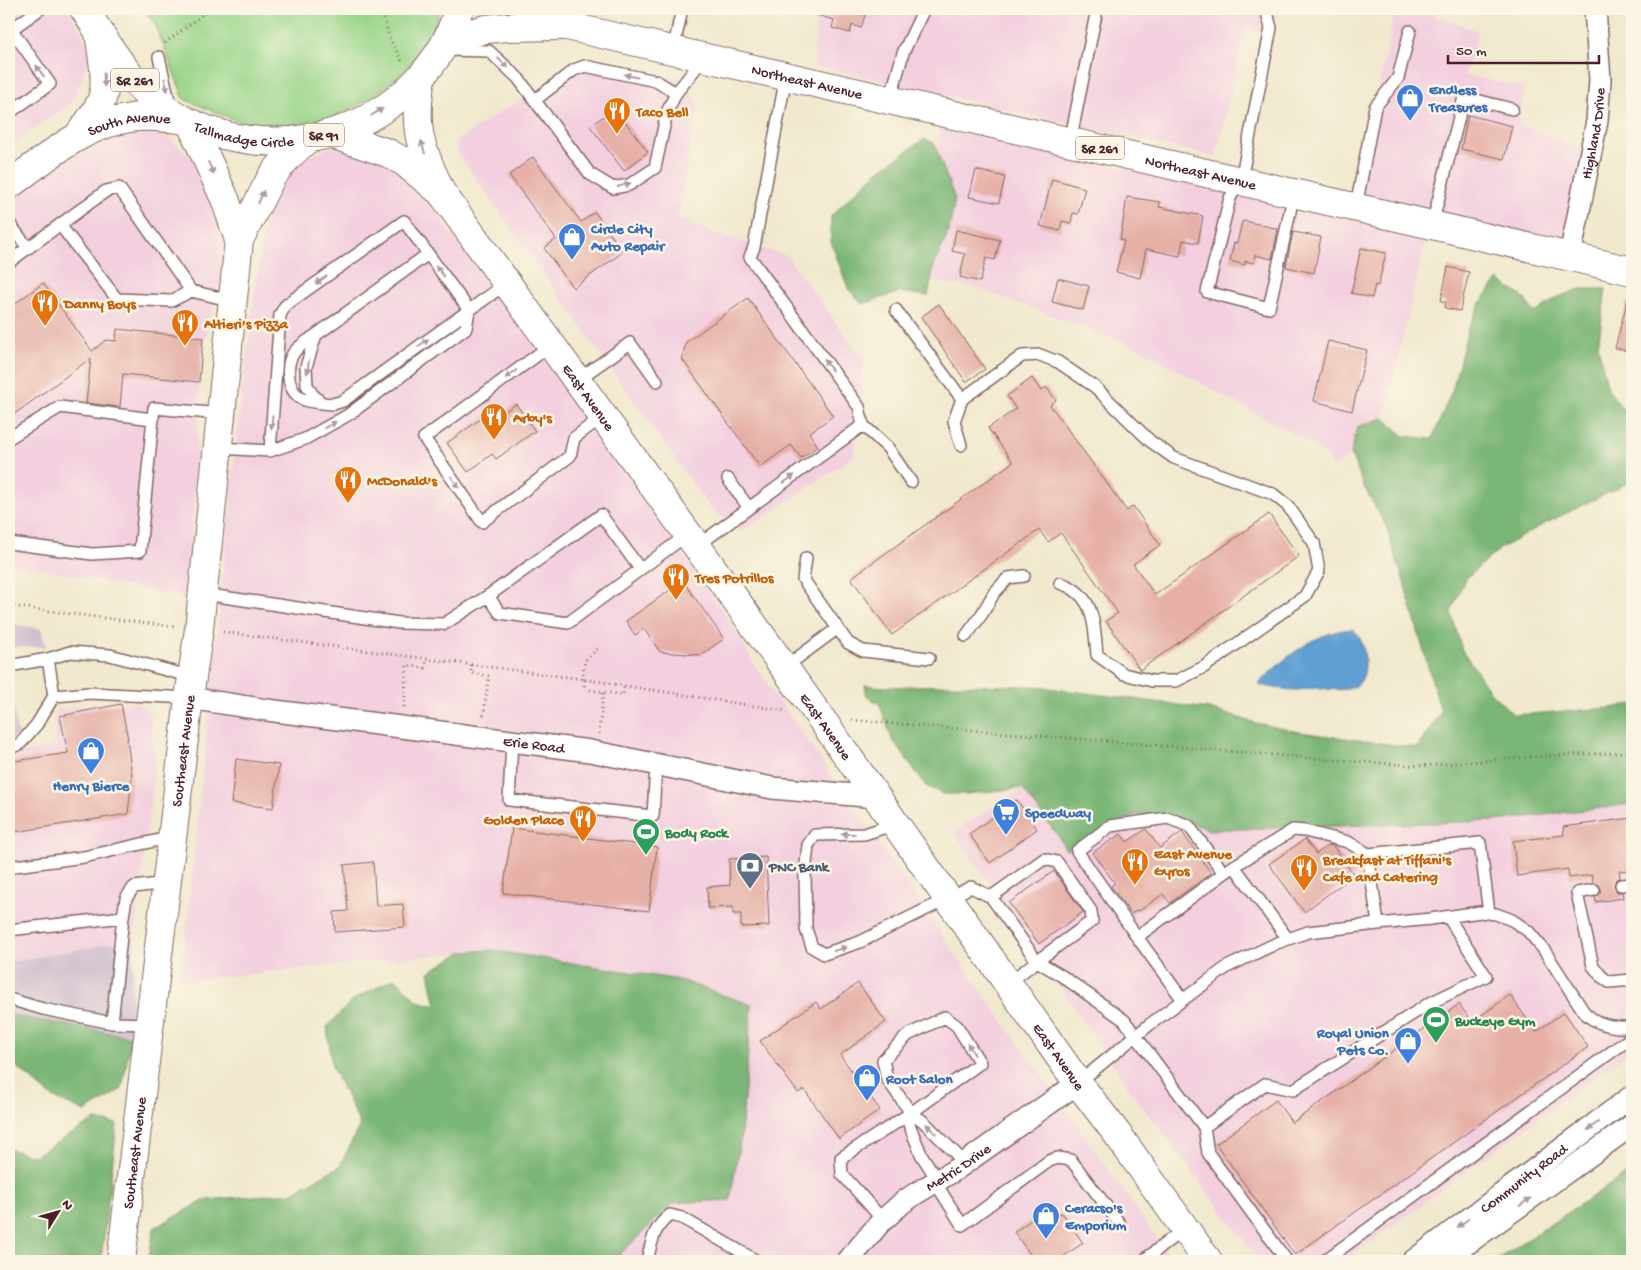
<svg xmlns="http://www.w3.org/2000/svg" width="1641" height="1270" viewBox="0 0 1641 1270" font-family="'Gochi Hand',sans-serif">
	<style>
		.built { fill: #f3cfdf }
		.industrial { fill: #cfbdce }
		.green { fill: #99d589; stroke: #727a5a }
		.forest { fill: #7ab675; stroke: #626a50 }
		.water { fill: #5f9fd2; stroke: #545f7e }
		.building { fill: #e6b0a7 }
		.lines { fill: none; stroke-linecap: round; stroke-linejoin: round }
		.lane-casing { stroke: #846664; stroke-width: 14 }
		.street-casing { stroke: #846664; stroke-width: 24 }
		.secondary-casing { stroke: #846664; stroke-width: 30 }
		.primary-casing { stroke: #846664; stroke-width: 30 }
		.path { stroke: #846664; stroke-width: 3; stroke-dasharray: 1 4; stroke-linecap: butt }
		.lane { stroke: #fff; stroke-width: 11 }
		.street { stroke: #fff; stroke-width: 21 }
		.secondary { stroke: #fff; stroke-width: 28 }
		.primary { stroke: #fff; stroke-width: 28 }
		.oneway { fill: #ae9aa0 }
		.labels { text-anchor: middle; stroke-width: 5; stroke-linejoin: round; paint-order: stroke }
		.shield { fill: #fcf5e5; stroke: #7f5f63; stroke-width: 1 }
		.shield-label { font-size: 14px; font-weight: bold; fill: #4a1f2b }
		.street-label { font-size: 15px; fill: #4a1f2b; stroke: #fcf5e5 }
		.shop-label { font-size: 15px; font-weight: bold; fill: #366cbe; stroke: #fcf5e5; text-anchor: start }
		.food-label { font-size: 15px; font-weight: bold; fill: #c56008; stroke: #fcf5e5; text-anchor: start }
		.leisure-label { font-size: 15px; font-weight: bold; fill: #27864d; stroke: #fcf5e5; text-anchor: start }
		.service-label { font-size: 15px; font-weight: bold; fill: #4e5e75; stroke: #fcf5e5; text-anchor: start }
	</style>
	<rect width="100%" height="100%" fill="#fcf5e5"/>
	<filter id="ink" filterUnits="userSpaceOnUse"><feTurbulence type="fractalNoise" baseFrequency=".02" numOctaves="2"/><feDisplacementMap in="SourceGraphic" scale="10" xChannelSelector="R" yChannelSelector="G"/><feConvolveMatrix kernelMatrix="1 2 1 2 8 2 1 2 1" color-interpolation-filters="sRGB"/></filter>
	<filter id="wash" filterUnits="userSpaceOnUse"><feTurbulence type="fractalNoise" baseFrequency=".0096" numOctaves="4" result="noise"/><feDisplacementMap in="SourceGraphic" scale="20" xChannelSelector="R" yChannelSelector="G"/><feGaussianBlur stdDeviation="1.12" result="paint"/><feColorMatrix in="noise" values="0 0 0 0 0 0 0 0 0 0 0 0 0 0 0 0 0 1.4 0 .05"/><feComposite in="paint" operator="in"/></filter>
	<g filter="url(#wash)">
		<rect width="100%" height="100%" fill="#f0e9cd"/>
		<path class="built" d="M9 9H69L91 53 73 101 9 147Z
			M816 9H1289L1255 33 1247 23 1216 157 814 66Z
			M1396 9H1414L1479 31 1464 75 1525 87 1518 124 1586 151 1565 252 1353 200Z
			M584 59 676 79 698 100 678 218 720 235 787 256 864 361 854 456 742 532 710 508 457 152V140Z
			M155 126 194 160 226 232 223 269 205 340 200 385 189 598 9 563V201L109 131Z
			M940 127 1427 235 1384 418 1357 427 1351 454 1335 468 1321 450 1137 347 976 288 932 282 934 266 949 231 955 199 938 154Z
			M328 148 359 150 396 164 423 193 450 232 507 307 737 632 753 663 939 931 1173 1261H604L744 1048 750 1044 751 1005 490 950 181 981 243 379 265 218 295 163Z
			M136 702 150 713 155 765 134 939 9 962V756L54 747 55 709Z
			M1022 788 1059 836 1181 802 1209 830 1495 821 1632 804V1067L1625 1055 1345 1261H1260L1131 1091 954 832Z"/>
		<path class="industrial" d="M9 623 41 629 46 647H9Z
			M9 683 21 753 9 756Z
			M134 939 131 1037 9 1015V962Z"/>
		<path class="green" d="M144 9H440L431 35 407 69 370 99 332 118 279 127 237 121 184 99 156 26Z"/>
		<path class="forest" d="M924 139 934 143 955 199 949 231 934 266 928 296 900 292 862 304 848 288 831 242V216L874 174Z
			M1498 280 1523 297 1535 313 1558 297 1580 289H1606L1598 346 1608 389 1632 422V473L1626 484 1544 524 1501 548 1465 579 1451 612 1462 650 1492 694 1514 715 1611 708 1632 704V804L1495 821 1209 830 1175 816 1135 815 1066 850 1058 836 1022 788 966 794H943L926 786 892 739 879 703 867 697 865 685 883 687 947 685 1033 686 1209 709 1256 723 1299 732 1417 748 1441 712 1404 582 1386 526 1363 485 1351 454 1357 427 1384 418 1404 436 1432 439 1452 391 1468 329 1481 302Z
			M490 950 680 980 752 1005 741 1135 730 1200 674 1203 622 1252 614 1261H156L149 1256 154 1228 205 1200 291 1193 340 1166 360 1124 332 1067 327 1027 353 1000 395 978 418 1001 436 1006 429 972 462 952Z
			M9 1015 131 1037 122 1089 85 1112 52 1097 9 1060Z
			M95 1120 117 1124 101 1261H9V1149L34 1156Z
			M1632 1170V1261H1495Z"/>
		<path class="water" d="M1353 629C1363 639 1365 651 1365 665 1364 697 1338 689 1315 688 1308 688 1302 690 1296 690 1289 690 1283 689 1276 688 1271 688 1266 685 1261 686L1259 683C1285 658 1315 631 1353 629Z"/>
		<g id="blocks">
			<path class="building" d="M811 9H867L861 28 852 25 850 33 832 28 834 20 810 13Z
				M615 108 648 152 624 171 590 126Z
				M1468 115 1512 126 1504 159 1461 149Z
				M533 157 581 222 595 212 623 252 573 288 544 248 556 239 509 175Z
				M976 170 1005 177 999 203 969 197Z
				M1052 179 1085 188 1078 214 1073 213 1071 223 1062 221 1060 231 1040 226Z
				M1127 197 1160 202 1159 207 1203 216 1198 243 1183 240 1180 256 1146 249 1140 278 1116 272 1124 241 1120 240Z
				M1245 221 1278 229 1272 259 1255 255 1254 263 1245 261V265L1230 261 1234 243H1237L1242 222Z
				M956 230 1000 240 995 260 986 258 980 282 960 277 965 254 952 251Z
				M1293 232 1321 237 1314 273 1286 267Z
				M1361 248 1386 253 1378 286 1375 285 1372 298 1351 293Z
				M1448 267 1469 272 1460 311 1445 308 1446 302 1441 301Z
				M1058 278 1089 286 1083 310 1052 302Z
				M43 283 92 351 106 340 116 341 117 329 203 338 199 382 123 374 120 407 86 403 91 358 9 418V308Z
				M748 298 833 416 809 433 818 446 801 458 791 445 760 467 682 359 686 342Z
				M1627 301 1632 302V352L1615 348Z
				M939 304 985 369 966 382 921 317Z
				M1328 341 1367 350 1352 411 1314 401Z
				M1032 378 1041 391 1046 387 1056 400 1050 405 1127 511 1133 506 1160 545 1133 564 1155 595 1269 514 1299 556 1140 670 1106 621 1118 613 1061 533 1048 542 1039 530 892 635 851 578 1013 462 988 428 1016 409 1007 396Z
				M516 404 535 431 496 459 492 454 468 472 447 443 489 413 494 419Z
				M683 581 724 639 701 655 660 652 644 629 635 635 626 621Z
				M121 704 128 739H127L132 777 128 814 9 833V762L68 753 60 716Z
				M236 759 279 765 273 808 231 803Z
				M1017 800 1037 829 990 863 969 834Z
				M1632 818V870L1619 871 1620 878 1616 879 1614 885 1617 892H1622L1623 898 1596 902 1595 897 1599 895 1601 889 1599 885 1593 883 1592 875 1569 878 1568 869 1517 876 1513 841 1564 835 1563 827Z
				M512 828 657 847 649 911 503 893Z
				M1146 829 1160 848 1182 832 1211 873 1170 903 1163 894 1139 911 1137 910 1131 914 1111 886 1115 883 1092 853 1121 834 1127 842Z
				M1305 839 1316 854 1329 845 1333 846 1354 875 1304 912 1269 864Z
				M766 857 769 926 741 927V914H733V907L708 908 707 887 730 885 729 859Z
				M373 862 376 906 403 904 405 927 335 932 334 912 348 911 344 865Z
				M1054 871 1083 912 1039 944 1009 903Z
				M858 983 886 1022 840 1055 880 1110 839 1139 804 1089 798 1093 760 1041 816 1002 821 1009Z
				M1510 995 1536 1032 1564 1012 1588 1047 1295 1255 1216 1144 1276 1100 1292 1123 1459 1004 1472 1022Z
				M1038 1210 1063 1214 1083 1243 1057 1261H1035L1014 1232 1037 1216Z"/>
		</g>
	</g>
	<g filter="url(#ink)">
		<use href="#blocks" fill-opacity="0" stroke="#846664" stroke-width="1"/>
		<g class="lines">
			<defs>
				<path id="lane" d="M1266 9 1271 28 1241 180 1230 198 1207 292 1269 308 1294 193
					M9 31 40 9
					M446 50 489 51 518 78 590 174 613 188 629 185 655 168 667 112 676 93 704 58
					M673 51 682 9
					M159 57 171 109
					M535 100 574 70 585 66 656 81 676 93
					M890 100 903 53 924 9
					M9 113 50 84 11 29
					M1070 142 1097 9
					M1356 207 1375 107 1398 78 1410 31
					M9 223 28 248
					M60 225 117 299 171 301 191 291 233 301
					M1432 225 1464 97 1512 109
					M428 254 316 335 306 367 307 385 312 394 322 403 333 404 343 401 507 283
					M9 262 106 191 119 188 191 291
					M896 310 962 399 1022 356 1040 355 1058 362 1095 387 1150 441 1174 458 1273 494 1288 506 1314 543 1319 571 1305 596 1204 667 1176 681H1152L1124 674 1097 655C1094 624 1095 594 1060 583
					M316 335C309 340 302 344 296 350 285 361 286 387 299 397 305 402 314 402 322 403
					M551 345 424 438 482 522 570 456 574 438 603 416
					M577 380 630 343 657 381
					M863 425 888 448 911 482
					M9 438 60 407 152 419
					M961 445 954 421 962 399
					M218 448 270 451 305 439 348 415 466 328 469 310 404 221 294 299 285 306 280 315 270 451
					M749 508 863 425 859 407 750 257 754 247 786 76
					M9 543 92 554 140 551 154 408 221 414
					M697 546 749 508 728 479
					M806 558 803 579 848 643 863 651 929 658
					M640 569 601 515 488 596 500 613 568 623 688 534
					M203 594 399 623 444 624 488 596
					M966 636 982 614 994 593 1008 578 1024 576
					M48 659 54 696
					M9 666 48 659 70 652 110 655 192 677
					M785 667 838 628
					M512 741 509 800 653 816 656 764
					M9 748 20 744 37 724 54 696 90 693 189 698
					M896 824 864 834 815 835 808 845 805 874 806 929 812 947 824 954 860 942 971 887 991 897 1037 961 1008 983
					M1234 866 1293 830 1305 831 1348 842 1368 854
					M9 869 15 866 84 857 172 837
					M1621 885 1632 884
					M1594 890 1577 893 1593 966 1602 977 1609 982 1632 980
					M991 897 1044 859 1057 862 1091 911 1092 921 1037 961 1062 976 1124 1020 1204 1127 1208 1153 1287 1261
					M123 917 126 898 134 887 166 883
					M1378 924 1368 854 1480 843 1489 913
					M9 930 123 917 112 1023 149 1024
					M1137 937 1077 851 1110 826 1168 818 1189 826 1224 873
					M9 999 43 1009 112 1023
					M1183 1000 1137 937 1234 866 1288 939
					M1078 1083 1149 1025 1227 967 1277 943 1308 932 1378 924 1431 919 1480 912 1496 914 1512 920 1528 931 1544 950 1584 1012C1596 1025 1615 1028 1632 1027
					M1204 1127 1265 1084 1293 1090 1430 1003 1486 976 1448 917
					M938 1181 921 1154 909 1124 911 1113 923 1121 965 1163
					M935 1182 962 1225 1049 1161 1058 1158 1071 1160 1120 1224
					M883 1220 842 1174 841 1158 911 1113 980 1063 957 1026 945 1017 908 1035 883 1060 887 1079 911 1113
					M647 1261C652 1241 653 1228 670 1215L682 1218 757 1261
					M1143 1261 1185 1228
					M1324 1261 1632 1037"/>
				<g id="street">
					<path id="s1" d="M1570 256 1597 121 1600 80 1595 9"/>
					<path id="s2" d="M189 698 267 710 590 751 772 788 877 797"/>
					<path id="s3" d="M848 1261 879 1224 902 1203 915 1194 955 1170 1078 1083"/>
					<path id="s4" d="M1413 1261 1632 1096"/>
					<path d="M1443 1261 1632 1125"/>
				</g>
				<g id="secondary">
					<path id="s5" d="M421 77C418 96 416 114 419 132 422 153 433 173 441 192L820 717 1078 1083 1118 1135 1208 1261"/>
					<path d="M331 134 388 153 404 162 437 189"/>
					<path d="M239 240 272 176 287 158 307 139"/>
					<path id="s6" d="M121 1261 189 698 199 629 239 240 225 199 191 124"/>
				</g>
				<g id="primary">
					<path id="s7" d="M84 9C104 39 131 85 161 106 253 170 381 145 441 50 449 38 454 23 459 9"/>
					<path id="s8" d="M529 9 567 26 1632 271"/>
					<path d="M447 39 486 29 508 27 559 26"/>
					<path d="M79 135C87 123 100 110 103 95 108 78 101 50 99 32"/>
					<path id="s9" d="M9 185C46 158 83 125 130 118 146 115 164 118 180 119"/>
				</g>
			</defs>
			<use href="#lane" class="lane-casing"/>
			<use href="#street" class="street-casing"/>
			<use href="#secondary" class="secondary-casing"/>
			<use href="#primary" class="primary-casing"/>
			<path class="path" d="M381 9 390 39 403 63
				M165 43 210 9
				M9 606 177 627
				M223 632 582 679 786 711
				M471 665V673L489 676 483 718
				M582 679 585 660 600 647
				M585 680 584 689 623 695 624 686
				M404 707 407 665 425 668 427 659
				M852 720 1309 758 1422 766 1531 757 1632 752
				M599 734 603 692"/>
			<use href="#lane" class="lane"/>
			<use href="#street" class="street"/>
			<use href="#secondary" class="secondary"/>
			<use href="#primary" class="primary"/>
		</g>
		<defs><path id="oneway-solid" d="M-6-.8H1V-3.2L6.5 0L1 3.2V.8H-6Z" transform="scale(1.25)"/></defs>
		<g class="oneway">
			<use href="#oneway-solid" transform="translate(503 63) rotate(43)"/>
			<use href="#oneway-solid" transform="translate(40 71) rotate(-125)"/>
			<use href="#oneway-solid" transform="translate(631 76) rotate(-167)"/>
			<use href="#oneway-solid" transform="translate(104 80) rotate(87)"/>
			<use href="#oneway-solid" transform="translate(166 85) rotate(77)"/>
			<use href="#oneway-solid" transform="translate(377 112) rotate(-32)"/>
			<use href="#oneway-solid" transform="translate(423 147) rotate(-106)"/>
			<use href="#oneway-solid" transform="translate(211 168) rotate(65)"/>
			<use href="#oneway-solid" transform="translate(624 185) rotate(-16)"/>
			<use href="#oneway-solid" transform="translate(261 197) rotate(-67)"/>
			<use href="#oneway-solid" transform="translate(440 271) rotate(-126)"/>
			<use href="#oneway-solid" transform="translate(321 280) rotate(145)"/>
			<use href="#oneway-solid" transform="translate(423 343) rotate(-36)"/>
			<use href="#oneway-solid" transform="translate(828 365) rotate(-126)"/>
			<use href="#oneway-solid" transform="translate(308 367) rotate(98)"/>
			<use href="#oneway-solid" transform="translate(511 374) rotate(144)"/>
			<use href="#oneway-solid" transform="translate(272 422) rotate(94)"/>
			<use href="#oneway-solid" transform="translate(330 425) rotate(-29)"/>
			<use href="#oneway-solid" transform="translate(789 479) rotate(-36)"/>
			<use href="#oneway-solid" transform="translate(455 482) rotate(55)"/>
			<use href="#oneway-solid" transform="translate(848 834) rotate(178)"/>
			<use href="#oneway-solid" transform="translate(840 949) rotate(-18)"/>
			<use href="#oneway-solid" transform="translate(971 1049) rotate(-122)"/>
			<use href="#oneway-solid" transform="translate(1593 1126) rotate(143)"/>
			<use href="#oneway-solid" transform="translate(931 1129) rotate(-135)"/>
			<use href="#oneway-solid" transform="translate(1525 1202) rotate(-36)"/>
			<use href="#oneway-solid" transform="translate(1463 1223) rotate(143)"/>
		</g>
	</g>
	<defs>
		<symbol id="shop-pin" viewBox="-11 -11 22 30"><path d="M0 17L-7.5 6A9.5 9.5 0 1 1 7.5 6Z" fill="#3f7fe0" stroke="#fcf5e5"/><path d="M-5-2.5h2.3a2.7 3.5 0 0 1 5.4 0H5L5.5 6h-11ZM-1.5-2.5h3a1.5 2.3 0 0 0-3 0Z" fill="#fff"/></symbol>
		<symbol id="restaurant-pin" viewBox="-11 -11 22 30"><path d="M0 17L-7.5 6A9.5 9.5 0 1 1 7.5 6Z" fill="#e8710a" stroke="#fcf5e5"/><path d="M-5-6h1v4h1v-4h1v4h1v-4h1v5L-1.5 .5V6h-2V.5L-5-1ZM5-6V6H3V1.5H1.5Q1.5-4 5-6Z" fill="#fff"/></symbol>
		<symbol id="supermarket-pin" viewBox="-11 -11 22 30"><path d="M0 17L-7.5 6A9.5 9.5 0 1 1 7.5 6Z" fill="#3f7fe0" stroke="#fcf5e5"/><path d="M-6-5.5h2.5l.6 2H6L4.5 2H-2.5L-4.4-4H-6ZM-1.5 3.2a1.3 1.3 0 1 0 .1 0ZM3 3.2a1.3 1.3 0 1 0 .1 0Z" fill="#fff"/></symbol>
		<symbol id="stadium-pin" viewBox="-11 -11 22 30"><path d="M0 17L-7.5 6A9.5 9.5 0 1 1 7.5 6Z" fill="#2e9e5b" stroke="#fcf5e5"/><path d="M0-5a6.5 5 0 1 0 0 10a6.5 5 0 1 0 0-10ZM-3.5-1.8h7v3.6h-7Z" fill="#fff"/></symbol>
		<symbol id="bank-pin" viewBox="-11 -11 22 30"><path d="M0 17L-7.5 6A9.5 9.5 0 1 1 7.5 6Z" fill="#5c6f8a" stroke="#fcf5e5"/><path d="M-6-4H6V4H-6ZM0-2.3a2.3 2.3 0 1 0 0 4.6a2.3 2.3 0 1 0 0-4.6Z" fill="#fff"/></symbol>
	</defs>
	<g fill-rule="evenodd">
		<use href="#shop-pin" x="1394" y="82" width="32" height="43"/>
		<use href="#restaurant-pin" x="601" y="95" width="32" height="43"/>
		<use href="#shop-pin" x="556" y="221" width="32" height="43"/>
		<use href="#restaurant-pin" x="29" y="287" width="32" height="43"/>
		<use href="#restaurant-pin" x="169" y="307" width="32" height="43"/>
		<use href="#restaurant-pin" x="478" y="401" width="32" height="43"/>
		<use href="#restaurant-pin" x="332" y="464" width="32" height="43"/>
		<use href="#restaurant-pin" x="660" y="561" width="32" height="43"/>
		<use href="#shop-pin" x="75" y="735" width="32" height="43"/>
		<use href="#supermarket-pin" x="990" y="796" width="32" height="43"/>
		<use href="#restaurant-pin" x="567" y="803" width="32" height="43"/>
		<use href="#stadium-pin" x="630" y="816" width="32" height="43"/>
		<use href="#restaurant-pin" x="1119" y="846" width="32" height="43"/>
		<use href="#bank-pin" x="734" y="850" width="32" height="43"/>
		<use href="#restaurant-pin" x="1288" y="852" width="32" height="43"/>
		<use href="#stadium-pin" x="1420" y="1004" width="32" height="43"/>
		<use href="#shop-pin" x="1392" y="1025" width="32" height="43"/>
		<use href="#shop-pin" x="851" y="1062" width="32" height="43"/>
		<use href="#shop-pin" x="1030" y="1200" width="32" height="43"/>
	</g>
	<g class="labels">
		<g class="shield">
			<rect x="111" y="68.5" width="48" height="23" rx="4"/>
			<rect x="304" y="123.5" width="40" height="23" rx="4"/>
			<rect x="1076" y="136.5" width="48" height="23" rx="4"/>
		</g>
		<g class="shield-label">
			<text x="135" y="85">SR 261</text>
			<text x="324" y="140">SR 91</text>
			<text x="1100" y="153">SR 261</text>
		</g>
		<g class="street-label">
			<text dy="5" stroke="none"><textPath href="#s8" startOffset="288">Northeast Avenue</textPath></text>
			<text dy="5" stroke="none"><textPath href="#s9" startOffset="138">South Avenue</textPath></text>
			<text dy="5" stroke="none"><textPath href="#s7" startOffset="214">Tallmadge Circle</textPath></text>
			<text dy="5" stroke="none"><textPath href="#s1" startOffset="125">Highland Drive</textPath></text>
			<text dy="5" stroke="none"><textPath href="#s8" startOffset="692">Northeast Avenue</textPath></text>
			<text dy="5" stroke="none"><textPath href="#s5" startOffset="372">East Avenue</textPath></text>
			<text dy="5" stroke="none"><textPath href="#s5" startOffset="778">East Avenue</textPath></text>
			<text dy="5" stroke="none"><textPath href="#s2" startOffset="348">Erie Road</textPath></text>
			<text dy="5" stroke="none"><textPath href="#s6" startOffset="514">Southeast Avenue</textPath></text>
			<text dy="5" stroke="none"><textPath href="#s5" startOffset="1182">East Avenue</textPath></text>
			<text dy="5" stroke="none"><textPath href="#s6" startOffset="109">Southeast Avenue</textPath></text>
			<text dy="5" stroke="none"><textPath href="#s3" startOffset="146">Metric Drive</textPath></text>
			<text dy="5" stroke="none"><textPath href="#s4" startOffset="138">Community Road</textPath></text>
		</g>
		<g class="shop-label">
			<text x="1429" y="94">Endless<tspan x="1429" dy="17">Treasures</tspan></text>
			<text x="591" y="233">Circle City<tspan x="591" dy="17">Auto Repair</tspan></text>
			<text x="91" y="790" text-anchor="middle">Henry Bierce</text>
			<text x="1025" y="817">Speedway</text>
			<text x="1389" y="1037" text-anchor="end">Royal Union<tspan x="1389" dy="17">Pets Co.</tspan></text>
			<text x="886" y="1083">Root Salon</text>
			<text x="1065" y="1212">Ceracso's<tspan x="1065" dy="17">Emporium</tspan></text>
		</g>
		<g class="food-label">
			<text x="636" y="116">Taco Bell</text>
			<text x="64" y="308">Danny Boys</text>
			<text x="204" y="328">Altieri's Pizza</text>
			<text x="513" y="422">Arby's</text>
			<text x="367" y="485">McDonald's</text>
			<text x="695" y="582">Tres Potrillos</text>
			<text x="564" y="824" text-anchor="end">Golden Place</text>
			<text x="1154" y="858">East Avenue<tspan x="1154" dy="17">Gyros</tspan></text>
			<text x="1323" y="864">Breakfast at Tiffani's<tspan x="1323" dy="17">Cafe and Catering</tspan></text>
		</g>
		<g class="leisure-label">
			<text x="665" y="837">Body Rock</text>
			<text x="1455" y="1025">Buckeye Gym</text>
		</g>
		<g class="service-label">
			<text x="769" y="871">PNC Bank</text>
		</g>
	</g>
	<rect width="1641" height="1270" fill="none" stroke="#fcf5e5" stroke-width="30"/>
	<g transform="translate(58 1212) rotate(53)" stroke="#fcf5e5" stroke-width="4" paint-order="stroke">
	<path d="M0-4L9 19L0 12L-9 19Z" fill="#4a1f2b"/>
	<text y="-8" font-size="14" font-weight="bold" text-anchor="middle" fill="#4a1f2b">N</text>
	</g>
	<path d="M1448 55v8h151v-8" fill="none" stroke="#4a1f2b" stroke-width="2.5"/>
	<text x="1456" y="55" font-size="15" fill="#4a1f2b" stroke="#fcf5e5" stroke-width="4" paint-order="stroke">50 m</text>
</svg>
